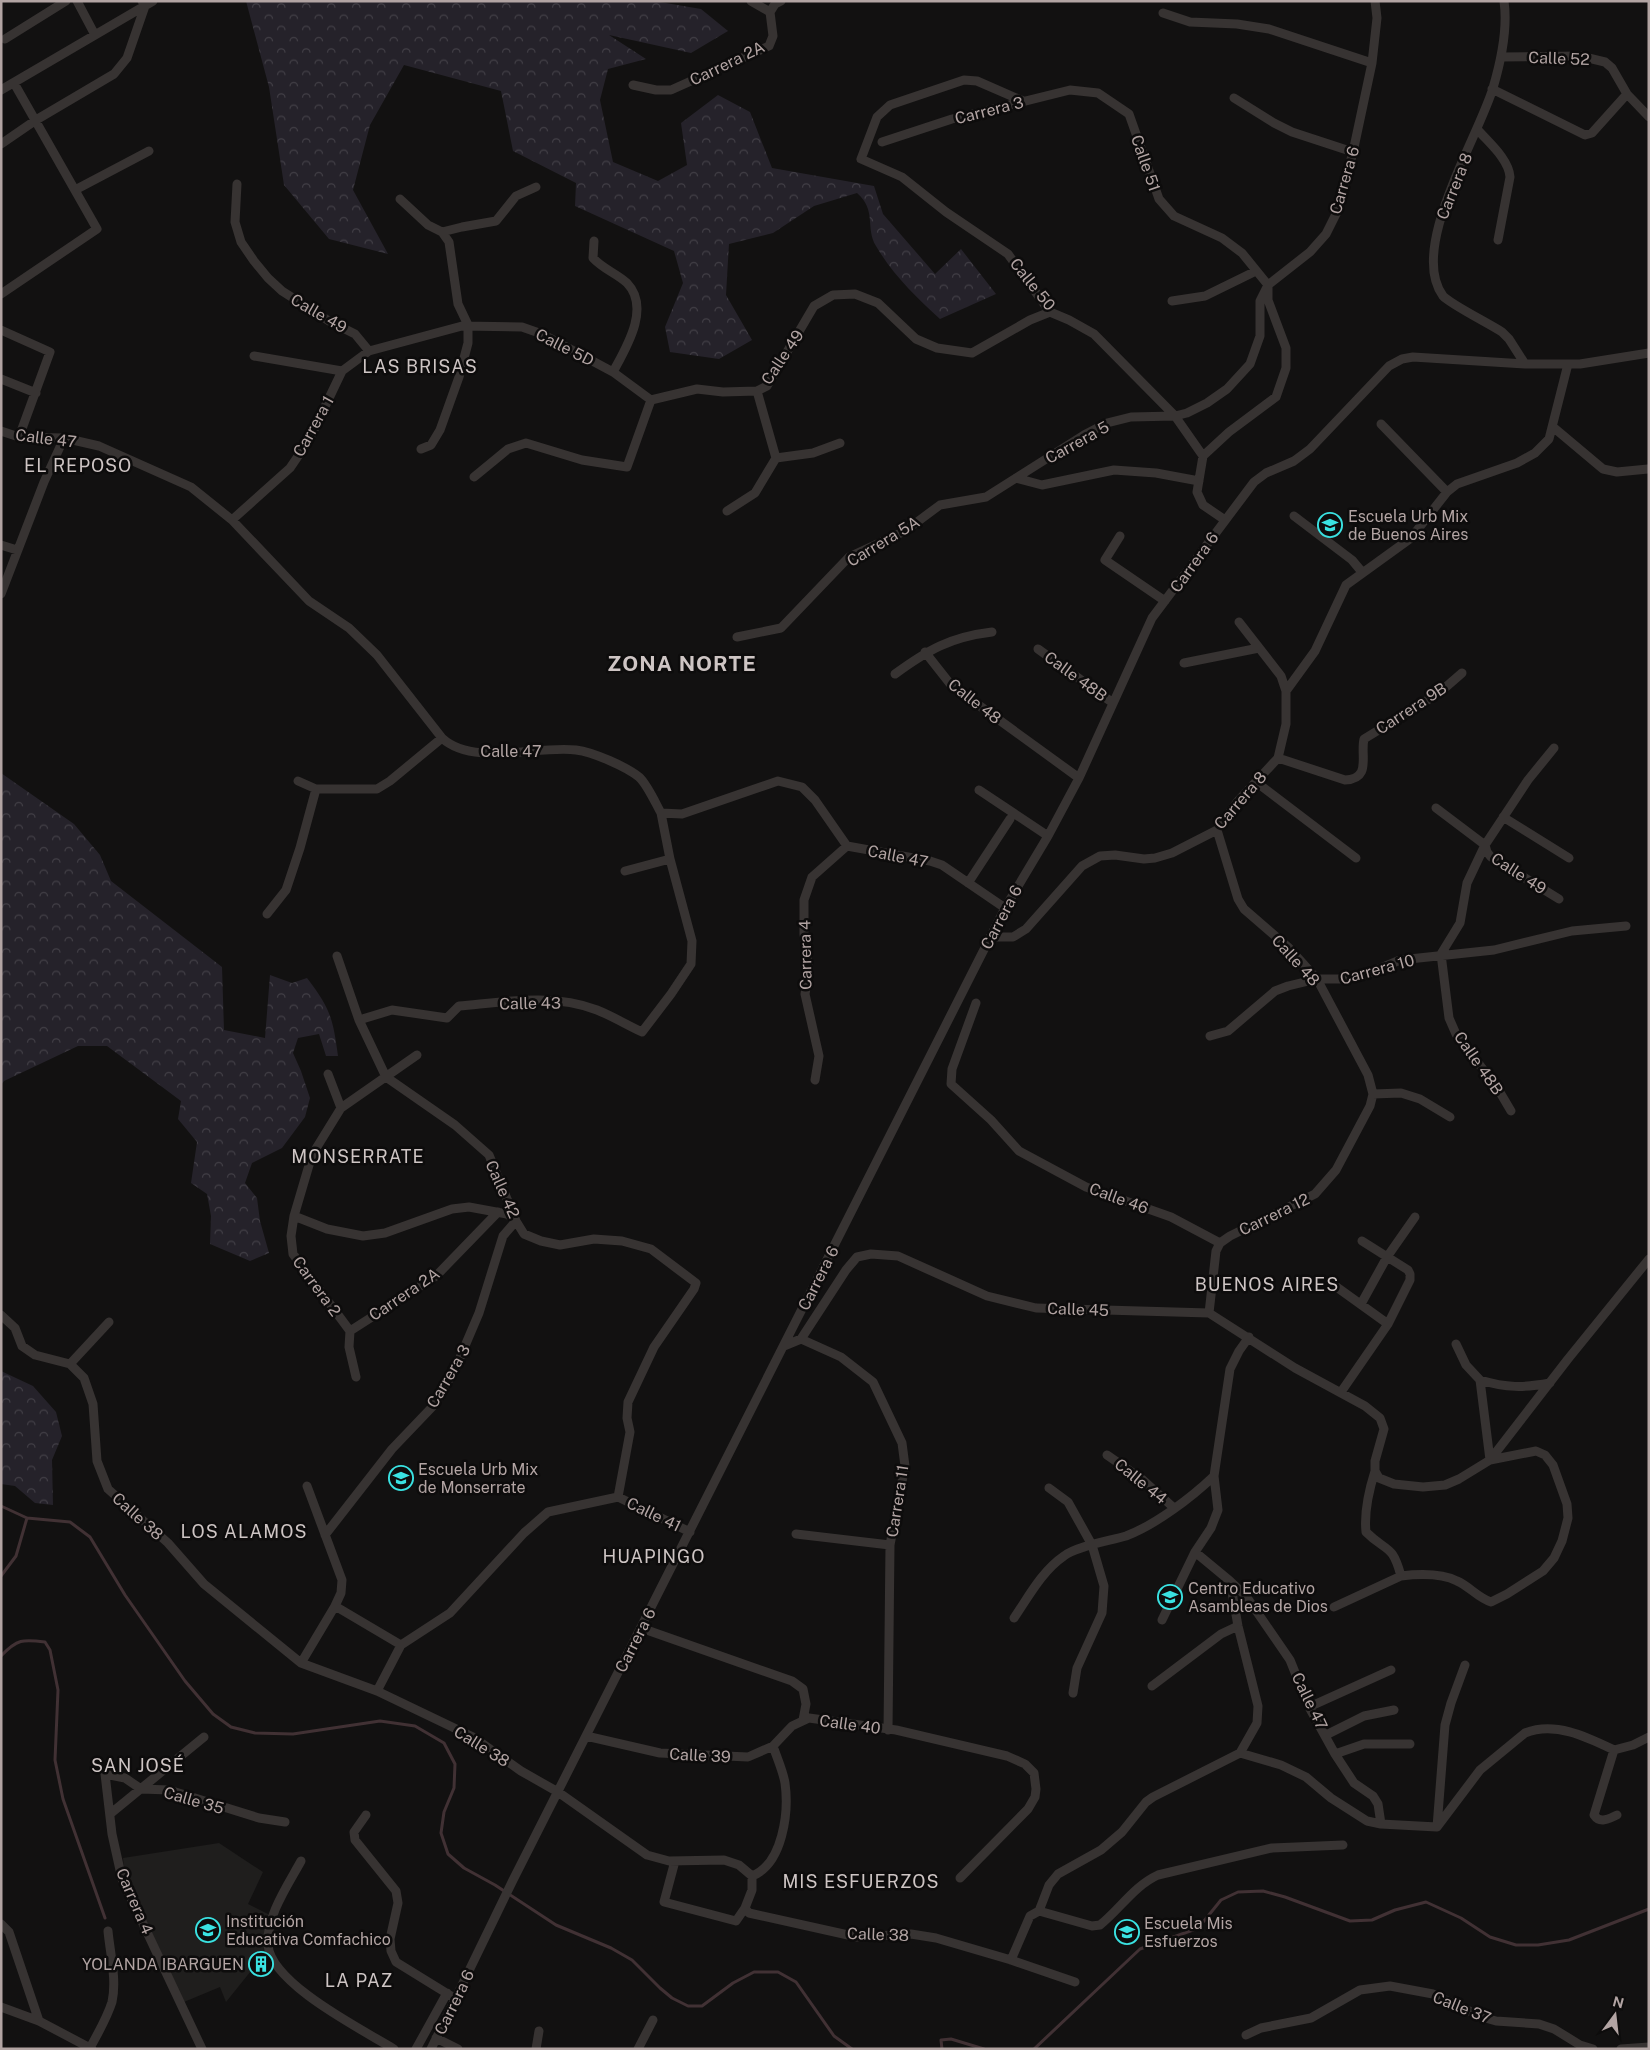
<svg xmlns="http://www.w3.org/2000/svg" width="1650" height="2050" viewBox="0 0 1650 2050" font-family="'Public Sans',sans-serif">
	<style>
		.built { fill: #1f1e1d }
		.forest { fill: url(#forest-crowns) }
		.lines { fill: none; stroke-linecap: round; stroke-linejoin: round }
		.stream { stroke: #413134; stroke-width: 3 }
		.street { stroke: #373332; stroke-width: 9 }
		.labels { text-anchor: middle; stroke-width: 5; stroke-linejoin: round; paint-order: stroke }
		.street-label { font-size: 16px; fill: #b2a4a3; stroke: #0d0c0c }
		.poi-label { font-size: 16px; fill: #b2a4a3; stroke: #0d0c0c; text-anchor: start }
		.neighbourhood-label { font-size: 18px; letter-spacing: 1px; fill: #cec5c4; stroke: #0d0c0c }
		.district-label { font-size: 21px; font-weight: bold; letter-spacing: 1px; fill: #cec5c4; stroke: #0d0c0c }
	</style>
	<defs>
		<pattern id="forest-crowns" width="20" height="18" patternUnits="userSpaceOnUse" patternTransform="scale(1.25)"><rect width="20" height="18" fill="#25222a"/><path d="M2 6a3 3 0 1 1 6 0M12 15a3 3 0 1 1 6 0" fill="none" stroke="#423f46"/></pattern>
	</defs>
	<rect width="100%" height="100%" fill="#121111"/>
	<path class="built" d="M219 1843 263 1872 248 1904 268 1914 263 1956 226 2002 220 1987 184 2002 125 1876 123 1858Z"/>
	<path class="forest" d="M246 1H654L701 9 728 31 691 53 609 35 646 59 608 69 600 100 613 162 658 181 687 165 681 123 718 95 750 112 772 168 874 186 883 214 935 274 961 249 996 294 940 319C916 297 893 275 876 246 865 228 877 210 857 193L814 206 773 233 729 244 726 295 752 340 719 359 670 352 665 327 683 283 674 251 575 206 576 183 513 151 501 91 404 65 370 125 353 190 388 254 329 239 284 185 269 87Z
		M1 773 74 824 100 855 111 881 222 967 224 1030 265 1038 270 975 292 983 307 978C330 1008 333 1018 338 1056H326L319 1034 298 1038 293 1053 301 1071 310 1098 305 1117 282 1148 252 1163 245 1183 257 1198 260 1221 269 1253 250 1261 210 1244 211 1216 207 1194 191 1183 197 1142 178 1119 181 1101 107 1046H78L4 1081 1 1085Z
		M1 1371 33 1386 56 1412 62 1436 52 1460 53 1505 35 1503 15 1486 1 1484Z"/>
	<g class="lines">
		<path class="stream" d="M1 1506 27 1518 70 1522 90 1537 125 1595 185 1681 213 1714 231 1727 255 1733 293 1734 380 1721 415 1726 444 1743 455 1764 454 1788 444 1812 441 1833 448 1854 464 1868 495 1885 556 1925 611 1948 632 1960 660 1988 672 1998 688 2006H702L733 1983 754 1972H778L796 1982 834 2036 852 2049
			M1 1576 16 1556 27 1518
			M1 1656C17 1639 23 1639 45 1642L50 1650 58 1690 55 1760 63 1799 105 1918
			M942 2049 941 2040 951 2039 984 2049
			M1034 2049 1140 1949 1193 1930 1204 1921 1221 1900 1238 1892 1263 1891 1285 1897 1350 1921 1372 1920 1395 1910 1426 1902 1461 1918 1490 1937 1516 1945H1538L1569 1940 1649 1909"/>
		<path class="street" d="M77 1 95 35
			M751 1 770 12
			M1504 1C1508 29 1501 61 1493 88 1478 138 1408 249 1443 296 1450 304 1490 324 1502 332L1509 339 1525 364
			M770 12 775 4 781 1
			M1163 13 1190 22 1237 24 1269 29 1372 63
			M5 39 66 1
			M1501 57 1580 56 1605 62 1612 68 1627 94 1649 117
			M633 85 656 90H671L769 46 773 36 770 12
			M1492 89 1585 135 1592 133 1627 94
			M1 90 153 1
			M1234 98 1274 123 1292 132 1353 152
			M1023 101 977 81 964 80 890 105 877 117 861 159 902 177 946 212 1008 254 1050 312 1069 320 1094 334 1175 416 1203 456
			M1477 129C1488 142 1509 159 1510 177L1498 240
			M882 142 952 119 1070 90 1098 93 1129 114 1159 199 1174 216 1222 238 1242 253 1268 285
			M1 144 36 120 114 74 127 58 145 6 142 1
			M237 184 235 222 241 242 254 261 268 278 282 291 329 321 355 334 369 351
			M75 190 149 151
			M400 199 428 225 442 232 449 242 458 304 468 325V343L459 377 440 430 431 445 421 449
			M442 232 462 227 496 221 516 196 536 187
			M594 241 593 258C603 269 616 273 627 283 651 308 626 348 613 372
			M1 294 97 229 14 83
			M1172 301 1205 296 1256 271
			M1 330 50 352 19 437
			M254 356 342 371
			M1 379 36 393
			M757 391 776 458
			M651 400 697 389 723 392 757 391 767 386 814 306 833 295 855 294 878 303 916 339 937 348 972 353 1030 320 1050 312
			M1381 424 1447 492
			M1553 427 1603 469 1617 472 1648 469
			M1 431 19 437 64 438 99 446 191 487 232 520 309 601 349 628 377 655 442 738C473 767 538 745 576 750 593 752 627 767 639 777 647 784 656 804 661 813L682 814 778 781 802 787 815 800 847 846 930 861 942 865 1005 908
			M776 458 813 453 840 443
			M474 477 508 449 526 443 582 460 627 467 651 400
			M1016 478 1042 485 1114 470 1156 473 1199 481
			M727 511 755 493 776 458
			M1294 516 1352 560 1362 572
			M232 520 290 468 309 440 342 371 369 351 462 326 522 327 542 334 613 372 651 400
			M1225 520 1203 505 1197 492 1203 456 1229 432 1276 397 1286 368V348L1268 300V287
			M1120 536 1105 560 1165 601
			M1 545 17 550
			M1 594 44 482 64 438
			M737 637 781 628 849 557 905 531 940 505 986 497 1084 435 1107 423 1131 417 1175 416 1187 413 1207 403 1227 389 1250 364 1260 336V301L1268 285 1310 252 1326 234 1337 212 1353 152 1372 63 1377 18 1375 1
			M1038 649 1113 703
			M925 652 951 685 1079 778
			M1184 663 1259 648
			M895 674C928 650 950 637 992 632
			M1286 691 1315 651 1346 585 1411 538 1447 492 1457 484 1517 463 1535 453 1549 439 1568 364
			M1278 758 1345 780C1372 779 1360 755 1364 739L1439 693 1462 673
			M298 781 316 789H377L390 781 442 738
			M1256 782 1356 858
			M979 790 1048 836
			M1436 808 1485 845 1487 852 1491 857 1559 899
			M1503 817 1569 858
			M625 871 670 859
			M968 883 1010 819
			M267 914 286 890 300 848 316 789
			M990 937H1013L1026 929 1082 866 1100 856 1115 855 1144 859 1155 858 1172 853 1217 830 1237 802 1278 758 1286 724V691L1281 676 1239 622
			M337 956 359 1020 386 1077 455 1125 489 1155 516 1221 524 1234 541 1241 560 1245 594 1239 622 1241 651 1249 696 1283 694 1289 654 1347 628 1402 627 1418 630 1432 618 1497 548 1512 524 1533 450 1613 401 1645 377 1691
			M976 1003 952 1069 951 1084 991 1120 1019 1151 1086 1187 1171 1217 1220 1243
			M359 1020 392 1010 447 1018 459 1006C504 1002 553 993 597 1010 612 1016 627 1025 642 1032L671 994 691 964 692 941 670 859 661 813
			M1210 1036 1228 1031 1275 991 1288 986 1317 979H1348L1362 976 1400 960 1494 950 1572 931 1626 926
			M328 1074 341 1108
			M815 1080 819 1056 805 994 809 969 804 934V900L812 877 847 846
			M1373 1094 1401 1093 1420 1099 1450 1117
			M1511 1111 1498 1089 1456 1034 1449 1018 1441 954 1460 923 1467 883 1485 845 1528 780 1554 748
			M294 1216 327 1229 363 1236 385 1233 452 1209 469 1207 507 1214 516 1221 503 1236 479 1313 456 1367 435 1404 392 1449 325 1535
			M1331 1283 1388 1324
			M1361 1304 1387 1257 1415 1217
			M1209 1313 1216 1251 1220 1243 1230 1236 1315 1194 1336 1170 1370 1106 1373 1094 1368 1075 1317 979 1289 948 1244 909 1238 899 1217 830
			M1 1315 15 1328 22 1346 35 1355 70 1364 84 1378 93 1404 97 1461 108 1489 168 1543 204 1584 301 1663 377 1691 473 1737 521 1771 558 1792 647 1855 669 1861 724 1860 739 1865 752 1876V1890L745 1908 749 1913 857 1937 911 1934 936 1938 1011 1960 1075 1982
			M350 1331 436 1276 498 1212
			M801 1339 846 1270 857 1257 871 1254 898 1256 987 1296 1036 1308 1209 1313 1295 1368 1365 1406 1380 1418 1384 1429 1375 1461V1471L1379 1478 1394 1484 1423 1487 1445 1485 1459 1479 1490 1460 1536 1451 1545 1455 1553 1465 1567 1504 1568 1518 1562 1541 1554 1558 1543 1571 1507 1594 1491 1602C1478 1598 1469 1586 1457 1581 1441 1573 1418 1574 1401 1576L1334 1607
			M1456 1344 1466 1365 1480 1380 1490 1460 1568 1359 1649 1259
			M784 1346 801 1339 841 1357 873 1382 902 1443 905 1466 890 1545 888 1730
			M70 1364 109 1322
			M356 1377 349 1347 350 1331 293 1254 291 1236 294 1216 312 1155 341 1108 417 1055
			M1480 1380C1507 1388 1523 1388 1550 1383
			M1341 1392 1388 1324 1410 1280V1274L1408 1270 1362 1241
			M1107 1455 1143 1480 1174 1508
			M1375 1471C1369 1490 1364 1513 1366 1532 1387 1553 1392 1543 1401 1576
			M307 1486 342 1580 341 1593 335 1606
			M1049 1488 1068 1502 1092 1545 1104 1586 1102 1613 1077 1668 1073 1693
			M618 1497 690 1532
			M796 1534 890 1545
			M1195 1552 1230 1581 1238 1626 1258 1706 1257 1723 1240 1753
			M1230 1581 1246 1596 1290 1660 1309 1707 1335 1754 1354 1783 1373 1796 1378 1804 1381 1824
			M1014 1618C1029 1596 1042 1571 1064 1556 1077 1546 1109 1541 1126 1536 1155 1525 1191 1498 1214 1476
			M1162 1620 1195 1552 1211 1528 1218 1510 1214 1476 1230 1369 1239 1351 1249 1337
			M641 1628 792 1681 803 1689 806 1704 803 1720
			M301 1663 335 1606 401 1645
			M1152 1686 1221 1634 1238 1626
			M1309 1707 1391 1670
			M1326 1735 1364 1716 1394 1710
			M586 1736 660 1753 748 1757 773 1746 792 1726 809 1718 896 1730 1007 1756 1025 1764 1034 1773 1036 1789 1035 1797 1028 1809 960 1878
			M1614 1750 1594 1815C1600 1824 1608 1819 1617 1815
			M1335 1754 1364 1744H1410
			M110 1814 204 1737
			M366 1815 354 1832 355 1840 396 1891 398 1903 390 1939 391 1951 396 1962 456 1999
			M1437 1827 1445 1725 1451 1703 1465 1665
			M301 1861C288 1885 266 1916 268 1945 271 1984 363 2030 394 2049
			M675 1861 664 1902 736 1921 745 1908
			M752 1876C783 1864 789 1812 785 1783 783 1771 777 1758 773 1746
			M1039 1911 1092 1926 1100 1925C1120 1909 1134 1886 1158 1875L1272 1848 1343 1845
			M1 1924 9 1932 39 2021
			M1011 1960 1030 1916 1039 1911 1049 1885 1058 1874 1101 1850 1122 1832 1146 1802 1153 1797 1240 1753 1281 1765 1306 1777 1331 1798 1367 1821 1381 1824 1437 1827 1480 1770 1525 1733C1555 1721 1587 1737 1614 1750L1633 1745 1649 1737
			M1 2007 39 2021 92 2049
			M1246 2035 1261 2028 1311 2018 1360 1990 1390 1986 1433 1994 1482 2017 1496 2021 1539 2024 1554 2029 1580 2045 1593 2049
			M436 2038 458 2049
			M90 2048C98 2033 107 2018 112 2002 117 1980 110 1953 108 1931
			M202 2049 122 1879 112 1834 105 1774 125 1778 141 1789 169 1790 259 1818 285 1822
			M416 2049 447 1993
			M431 2049 513 1880 1005 908 1048 836 1079 778 1152 618 1254 482 1266 473 1294 461 1310 449 1389 366 1402 359 1413 357 1525 364H1580L1649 353
			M536 2049 539 2031
			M638 2049 653 2020
			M1621 2049 1649 2047"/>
	</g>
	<defs>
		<symbol id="school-ring" viewBox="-11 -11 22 22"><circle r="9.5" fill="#0d0c0c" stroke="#3ae2e2" stroke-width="1.5"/><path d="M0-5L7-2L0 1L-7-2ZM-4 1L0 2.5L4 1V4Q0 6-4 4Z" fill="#3ae2e2"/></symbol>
		<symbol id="building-ring" viewBox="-11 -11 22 22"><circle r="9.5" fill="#0d0c0c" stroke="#3ae2e2" stroke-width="1.5"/><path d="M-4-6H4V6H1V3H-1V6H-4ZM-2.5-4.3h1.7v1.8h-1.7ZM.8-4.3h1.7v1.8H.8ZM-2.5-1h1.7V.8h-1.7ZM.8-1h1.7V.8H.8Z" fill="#3ae2e2"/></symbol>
	</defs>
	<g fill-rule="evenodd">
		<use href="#school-ring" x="1316" y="511" width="28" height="28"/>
		<use href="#school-ring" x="387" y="1464" width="28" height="28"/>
		<use href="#school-ring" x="1156" y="1583" width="28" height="28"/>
		<use href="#school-ring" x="194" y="1916" width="28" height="28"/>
		<use href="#school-ring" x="1113" y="1918" width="28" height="28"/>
		<use href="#building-ring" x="247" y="1950" width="28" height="28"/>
	</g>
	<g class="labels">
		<g class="street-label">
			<text transform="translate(1559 58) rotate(2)" y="6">Calle 52</text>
			<text transform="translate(727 63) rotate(-26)" y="6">Carrera 2A</text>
			<text transform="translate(989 110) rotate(-14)" y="6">Carrera 3</text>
			<text transform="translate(1146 163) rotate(71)" y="6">Calle 51</text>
			<text transform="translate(1344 180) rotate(-74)" y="6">Carrera 6</text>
			<text transform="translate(1454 186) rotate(-68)" y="6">Carrera 8</text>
			<text transform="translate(1033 284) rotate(51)" y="6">Calle 50</text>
			<text transform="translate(319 313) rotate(30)" y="6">Calle 49</text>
			<text transform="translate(565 347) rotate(27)" y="6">Calle 5D</text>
			<text transform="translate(782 357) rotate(-56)" y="6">Calle 49</text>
			<text transform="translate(313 426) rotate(-61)" y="6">Carrera 1</text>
			<text transform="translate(46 438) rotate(7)" y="6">Calle 47</text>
			<text transform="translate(1077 442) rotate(-29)" y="6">Carrera 5</text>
			<text transform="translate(883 541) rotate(-31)" y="6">Carrera 5A</text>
			<text transform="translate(1194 562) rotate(-54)" y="6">Carrera 6</text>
			<text transform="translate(1076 676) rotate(36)" y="6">Calle 48B</text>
			<text transform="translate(975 701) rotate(38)" y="6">Calle 48</text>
			<text transform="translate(1411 708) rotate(-33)" y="6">Carrera 9B</text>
			<text x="511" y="757">Calle 47</text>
			<text transform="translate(1240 800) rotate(-49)" y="6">Carrera 8</text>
			<text transform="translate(898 856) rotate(11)" y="6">Calle 47</text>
			<text transform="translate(1519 873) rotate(33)" y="6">Calle 49</text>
			<text transform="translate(1001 917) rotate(-62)" y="6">Carrera 6</text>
			<text transform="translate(805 955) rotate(-91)" y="6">Carrera 4</text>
			<text transform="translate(1296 960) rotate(48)" y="6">Calle 48</text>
			<text transform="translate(1377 969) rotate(-15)" y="6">Carrera 10</text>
			<text transform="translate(530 1003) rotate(-1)" y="6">Calle 43</text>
			<text transform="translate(1479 1063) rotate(55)" y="6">Calle 48B</text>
			<text transform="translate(503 1189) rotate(66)" y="6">Calle 42</text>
			<text transform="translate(1119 1198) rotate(20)" y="6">Calle 46</text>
			<text transform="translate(1274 1214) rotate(-26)" y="6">Carrera 12</text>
			<text transform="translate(818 1278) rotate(-63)" y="6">Carrera 6</text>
			<text transform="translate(317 1286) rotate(54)" y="6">Carrera 2</text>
			<text transform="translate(404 1294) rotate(-34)" y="6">Carrera 2A</text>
			<text transform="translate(1078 1309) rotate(2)" y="6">Calle 45</text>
			<text transform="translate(448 1376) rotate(-60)" y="6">Carrera 3</text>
			<text transform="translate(1141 1481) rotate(39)" y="6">Calle 44</text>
			<text transform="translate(897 1501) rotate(-81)" y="6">Carrera 11</text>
			<text transform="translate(654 1514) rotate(26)" y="6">Calle 41</text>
			<text transform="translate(138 1516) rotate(42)" y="6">Calle 38</text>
			<text transform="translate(635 1640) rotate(-63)" y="6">Carrera 6</text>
			<text transform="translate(1310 1701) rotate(64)" y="6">Calle 47</text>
			<text transform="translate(850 1724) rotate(8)" y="6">Calle 40</text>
			<text transform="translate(482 1746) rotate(32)" y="6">Calle 38</text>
			<text transform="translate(700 1755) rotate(3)" y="6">Calle 39</text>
			<text transform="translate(194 1800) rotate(16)" y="6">Calle 35</text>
			<text transform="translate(135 1901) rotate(67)" y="6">Carrera 4</text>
			<text transform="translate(878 1934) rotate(2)" y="6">Calle 38</text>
			<text transform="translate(454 2002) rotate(-64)" y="6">Carrera 6</text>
			<text transform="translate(1462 2007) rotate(22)" y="6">Calle 37</text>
		</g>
		<g class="poi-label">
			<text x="1348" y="522">Escuela Urb Mix<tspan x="1348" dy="18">de Buenos Aires</tspan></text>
			<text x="418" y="1475">Escuela Urb Mix<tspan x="418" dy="18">de Monserrate</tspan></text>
			<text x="1188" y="1594">Centro Educativo<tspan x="1188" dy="18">Asambleas de Dios</tspan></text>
			<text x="226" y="1927">Institución<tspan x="226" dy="18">Educativa Comfachico</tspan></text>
			<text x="1144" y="1929">Escuela Mis<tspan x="1144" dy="18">Esfuerzos</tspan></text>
			<text x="244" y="1970" text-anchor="end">YOLANDA IBARGUEN</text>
		</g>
		<g class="neighbourhood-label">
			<text x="420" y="373">LAS BRISAS</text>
			<text x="78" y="472">EL REPOSO</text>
			<text x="358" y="1163">MONSERRATE</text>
			<text x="1267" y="1291">BUENOS AIRES</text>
			<text x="244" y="1538">LOS ALAMOS</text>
			<text x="654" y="1563">HUAPINGO</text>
			<text x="138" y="1772">SAN JOSÉ</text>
			<text x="861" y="1888">MIS ESFUERZOS</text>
			<text x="359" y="1987">LA PAZ</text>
		</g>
		<g class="district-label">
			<text x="682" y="671">ZONA NORTE</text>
		</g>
	</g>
	<rect width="1650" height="2050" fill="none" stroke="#b2a4a3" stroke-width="5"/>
	<g transform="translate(1615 2015) rotate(15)" stroke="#0d0c0c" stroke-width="4" paint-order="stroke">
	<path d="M0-4L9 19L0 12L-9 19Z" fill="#b2a4a3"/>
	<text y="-8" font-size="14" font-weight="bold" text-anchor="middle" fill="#b2a4a3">N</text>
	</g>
</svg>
